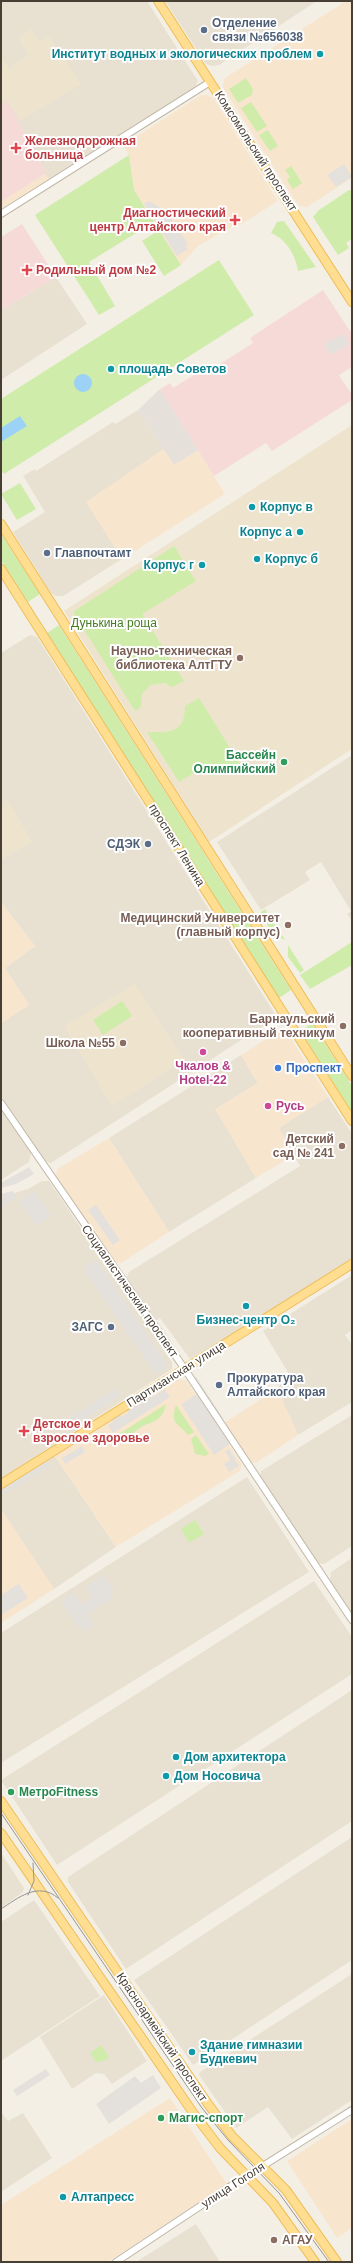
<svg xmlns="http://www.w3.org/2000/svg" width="353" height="2263" viewBox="0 0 353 2263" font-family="Helvetica,sans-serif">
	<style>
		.residential { fill: #e8e1d2 }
		.commercial { fill: #f8e5ce }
		.industrial { fill: #e6e0da }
		.education { fill: #eee4cd }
		.medical { fill: #f6dad7 }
		.green { fill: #cfecaa }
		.parking { fill: #e4e1dd }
		.water { fill: #9cd2f6 }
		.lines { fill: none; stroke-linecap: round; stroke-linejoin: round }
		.minor-casing { stroke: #c0b7a6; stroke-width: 8 }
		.major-casing { stroke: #edbe59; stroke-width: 10 }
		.minor { stroke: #fff; stroke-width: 6 }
		.major { stroke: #ffde92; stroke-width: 8 }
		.tram { stroke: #959595; stroke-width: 1 }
		.service-dot { fill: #5c6f8a; stroke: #fff; stroke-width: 1.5 }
		.culture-dot { fill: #0f9aa8; stroke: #fff; stroke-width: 1.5 }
		.health-dot { fill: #e0444e; stroke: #fff; stroke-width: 1.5 }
		.education-dot { fill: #8d6e63; stroke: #fff; stroke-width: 1.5 }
		.leisure-dot { fill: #2e9e5b; stroke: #fff; stroke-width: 1.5 }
		.hotel-dot { fill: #d1479c; stroke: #fff; stroke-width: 1.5 }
		.shop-dot { fill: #3f7fe0; stroke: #fff; stroke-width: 1.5 }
		.labels { text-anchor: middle; stroke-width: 4; stroke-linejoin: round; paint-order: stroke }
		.service-label { font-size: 12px; font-weight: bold; fill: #4e5e75; stroke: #fff; text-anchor: start }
		.culture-label { font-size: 12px; font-weight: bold; fill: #0d838f; stroke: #fff; text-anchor: start }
		.health-label { font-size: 12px; font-weight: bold; fill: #be3a42; stroke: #fff; text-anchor: start }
		.street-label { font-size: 12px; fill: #473f34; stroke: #fff }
		.park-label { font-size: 12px; fill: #467d23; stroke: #fff }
		.education-label { font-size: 12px; font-weight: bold; fill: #785e54; stroke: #fff; text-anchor: end }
		.leisure-label { font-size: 12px; font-weight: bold; fill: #27864d; stroke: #fff; text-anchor: start }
		.hotel-label { font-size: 12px; font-weight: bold; fill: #b23c85; stroke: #fff }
		.shop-label { font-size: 12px; font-weight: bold; fill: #366cbe; stroke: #fff; text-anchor: start }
	</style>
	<rect width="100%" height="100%" fill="#f4efe5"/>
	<path class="residential" d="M1 1H147L198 81 195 87 49 180 1 105Z
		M165 1H317L219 65 212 66 206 64Z
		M56 277 87 324 1 380V310Z
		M138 410 164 449 87 502 122 559 63 596H56L51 593 13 532 45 512 23 476 35 469 36 471 113 422 115 424Z
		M30 635 37 637 275 1014 274 1019 51 1163 45 1161 1 1096V1023L29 1005 5 968 35 946 1 902V653Z
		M352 755V921L347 914 351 911 321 862 305 872 310 880 261 910 217 842Z
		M241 1055 258 1083 216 1109 256 1178 169 1232 109 1138Z
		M328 1097 352 1134V1260L190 1359 160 1318 155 1321 126 1279 129 1272 300 1166 278 1128Z
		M1 1110 31 1153 29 1162 1 1180Z
		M42 1181H49L172 1362V1369L1 1478V1197L28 1189Z
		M352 1275V1330L345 1335 352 1345V1402L298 1435 277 1389 289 1374 263 1331Z
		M352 1415V1546L324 1564 317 1563 260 1478 261 1471Z
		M55 1456 116 1547 54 1589 1 1509V1489Z
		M247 1477 309 1572 1 1763V1633Z
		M352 1558V1613L330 1580 331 1572Z
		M314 1581 352 1637V1674L57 1865 1 1780Z
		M352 1690V1821L126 1969 68 1882V1877Z
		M352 1837V1960L193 2065 134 1980Z
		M1 1853 24 1888 23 1892 1 1908Z
		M34 1900 100 1996 1 2061V1922Z
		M352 1974V2100L292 2139 268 2107 236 2128 199 2075 200 2072Z
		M104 1995 147 2061 112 2084 104 2074 96 2073 72 2089 40 2037Z
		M1 2112 8 2121 23 2113 52 2158 1 2192Z
		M196 2224 220 2262H136Z"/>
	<path class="commercial" d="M346 1H352V178L307 207 300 206 296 202 223 88V84L225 78Z
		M201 95H208L214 99 278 201 240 225 238 223 198 246 181 265 134 190 129 155 123 145Z
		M1 105 49 180 1 210Z
		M164 449 174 465 198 450 225 494 122 559 86 502Z
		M1 902 35 946 5 968 29 1005 1 1023Z
		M280 1030 286 1031 328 1097 279 1128 294 1155 256 1178 215 1109 258 1083 241 1055Z
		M109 1138 169 1232 121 1263 114 1262 56 1177 57 1169Z
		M178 1379 186 1380 242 1465 240 1471 116 1547 55 1456Z
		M277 1389 298 1435 256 1463 250 1462 224 1423Z
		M1 1509 54 1589 1 1623Z
		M170 2098 227 2184 108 2262H1V2205Z
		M352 2119V2228L337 2238 287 2161Z"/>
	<path class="industrial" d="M160 389 198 450 174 465 138 410Z"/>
	<path class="education" d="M31 29 40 42 49 37 81 84 20 121 8 102 1 104V57L9 68 29 55 18 38Z
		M352 425V749L209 842 64 611Z
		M7 799 32 842 1 860V803Z
		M135 984 184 1060 112 1106 64 1026Z"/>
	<path class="medical" d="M8 102 46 173 1 202V104Z
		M22 224 56 277 1 310V237Z
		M323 290 352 334V367L339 375 352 395V400L272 451 266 443 214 476 160 389 170 383 173 388 207 367 209 371 253 343 250 338Z"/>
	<path class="green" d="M246 78 253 89 252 95 238 103 229 89Z
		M251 102 267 126 257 132 241 108Z
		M268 130 278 146 270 151 259 135Z
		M129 155 134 190 154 222 89 262 115 306 99 315 35 215Z
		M291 166 302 183 293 189 287 180 290 177 285 170Z
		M349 190 352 191V239L346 243 349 248 338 255 313 217 319 210Z
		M284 221 316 267 298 271C295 254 286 239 271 233L277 222Z
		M159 230 181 265 164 276 142 241Z
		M219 260 254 315 4 474 1 470V399Z
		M20 483 36 509 17 520 1 494Z
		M1 534 40 594 28 602 1 560Z
		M174 546 196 581 142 614 184 681 172 687 165 683 150 685 142 694 141 707 135 711 73 612Z
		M59 625 291 990 279 998 47 633Z
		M199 698 240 764 239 766 225 775 218 774 213 776 205 766 179 782 147 732C169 732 185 734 185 706Z
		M265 909 285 940 274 935 260 913Z
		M352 942V965L310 989 300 975Z
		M288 945 304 970 300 973 288 957Z
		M122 1001 132 1016 103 1035 93 1020Z
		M312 1023 352 1086V1112L301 1031Z
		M166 1404C161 1430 141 1417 130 1439L116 1436Z
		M176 1405 194 1432 188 1435C179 1423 169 1425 176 1405Z
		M196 1435 209 1454 205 1456 195 1454 191 1439Z
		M195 1520 204 1534 189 1543 181 1529Z
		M101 2045 109 2057 106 2060 96 2062 90 2053Z"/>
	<path class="parking" d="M344 164 352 177 336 187 327 175Z
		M149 201 158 206 165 215 170 218 188 244 186 246 188 249 177 256 144 204Z
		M343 334 349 344 330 355 324 344Z
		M29 1167 34 1174 16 1184 1 1188V1183Z
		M13 1191 17 1197 1 1207V1194Z
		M34 1191 51 1216 36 1226 19 1201Z
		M96 1205 120 1240 113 1245 88 1210Z
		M96 1260 168 1366 156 1374 83 1268Z
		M196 1377 223 1418 222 1421 193 1378Z
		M116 1389 120 1396 67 1429 63 1422Z
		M165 1389 170 1397 113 1433 108 1425 113 1422 112 1419 120 1414 122 1417 128 1413 126 1410 137 1403 139 1405 145 1401 143 1399 150 1395 152 1397Z
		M197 1394 230 1444 214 1455 181 1404Z
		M82 1446 85 1452 65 1464 62 1458Z
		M229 1449 239 1466 229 1472 224 1464 230 1460 225 1451Z
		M47 1462 49 1466 5 1494 3 1490Z
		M104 1575 114 1591 109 1601 87 1614 94 1626 87 1630 79 1628 61 1600 74 1593 81 1604 92 1597 86 1586Z
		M19 1584 28 1598 1 1615V1595Z
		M46 2069 50 2075 17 2096 13 2090Z
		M153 2075 161 2088 109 2124 96 2104 135 2076 141 2083Z"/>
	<path class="water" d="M74 383a9 9 0 1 1 18 0a9 9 0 1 1-18 0Z
		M20 416 27 426 1 442V428Z"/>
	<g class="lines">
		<defs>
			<path id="minor" d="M1 214 210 82
				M1 1103 184 1368 352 1620
				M116 2262 226 2189 352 2110"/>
			<path id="major" d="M158 1 352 302
				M1 524 352 1076
				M1 569 352 1121
				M1 1484 352 1264
				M1 1801 208 2104 232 2136 286 2190 337 2262
				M1 1833 194 2114 220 2148 273 2203 315 2262"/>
		</defs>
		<use href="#minor" class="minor-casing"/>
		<use href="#major" class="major-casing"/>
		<use href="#minor" class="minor"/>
		<use href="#major" class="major"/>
		<path class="tram" d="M1 1813 202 2108 228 2140 279 2193 329 2262
			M28 1895 34 1881 33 1863
			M1 1909C18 1898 38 1881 58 1898"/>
	</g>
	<g class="service-dot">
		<circle cx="204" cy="30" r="4"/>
		<circle cx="47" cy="553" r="4"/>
		<circle cx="148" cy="844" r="4"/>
		<circle cx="111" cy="1327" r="4"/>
		<circle cx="219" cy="1385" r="4"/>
	</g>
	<g class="culture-dot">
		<circle cx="320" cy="54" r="4"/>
		<circle cx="111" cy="369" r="4"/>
		<circle cx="252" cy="507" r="4"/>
		<circle cx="300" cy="532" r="4"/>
		<circle cx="257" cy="559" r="4"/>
		<circle cx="202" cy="565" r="4"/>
		<circle cx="246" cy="1306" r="4"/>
		<circle cx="176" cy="1757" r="4"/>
		<circle cx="166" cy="1776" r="4"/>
		<circle cx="192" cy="2052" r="4"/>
		<circle cx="63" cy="2197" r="4"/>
	</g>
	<g class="health-dot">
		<path d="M14 142h4v4h4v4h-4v4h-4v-4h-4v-4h4z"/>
		<path d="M233 214h4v4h4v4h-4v4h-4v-4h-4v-4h4z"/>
		<path d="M25 264h4v4h4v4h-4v4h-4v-4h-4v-4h4z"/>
		<path d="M22 1425h4v4h4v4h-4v4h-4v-4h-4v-4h4z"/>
	</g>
	<g class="education-dot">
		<circle cx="240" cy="658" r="4"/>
		<circle cx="288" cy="925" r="4"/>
		<circle cx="343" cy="1026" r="4"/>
		<circle cx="123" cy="1043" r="4"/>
		<circle cx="342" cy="1146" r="4"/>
		<circle cx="274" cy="2240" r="4"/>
	</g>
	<g class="leisure-dot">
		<circle cx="284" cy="762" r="4"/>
		<circle cx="11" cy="1792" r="4"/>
		<circle cx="161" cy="2118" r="4"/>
	</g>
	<g class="hotel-dot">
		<circle cx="203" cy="1052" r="4"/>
		<circle cx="268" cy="1106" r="4"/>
	</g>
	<circle class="shop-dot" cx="278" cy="1068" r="4"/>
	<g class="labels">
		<g class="service-label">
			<text x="212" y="27">Отделение<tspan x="212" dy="14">связи №656038</tspan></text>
			<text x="55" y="557">Главпочтамт</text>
			<text x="140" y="848" text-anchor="end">СДЭК</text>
			<text x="103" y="1331" text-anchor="end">ЗАГС</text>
			<text x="227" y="1382">Прокуратура<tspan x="227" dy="14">Алтайского края</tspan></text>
		</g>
		<g class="culture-label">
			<text x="312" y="58" text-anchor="end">Институт водных и экологических проблем</text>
			<text x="119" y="373">площадь Советов</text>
			<text x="260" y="511">Корпус в</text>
			<text x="292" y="536" text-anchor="end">Корпус а</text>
			<text x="265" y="563">Корпус б</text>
			<text x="194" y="569" text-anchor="end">Корпус г</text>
			<text x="246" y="1324" text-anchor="middle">Бизнес-центр O₂</text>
			<text x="184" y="1761">Дом архитектора</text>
			<text x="174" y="1780">Дом Носовича</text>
			<text x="200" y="2049">Здание гимназии<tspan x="200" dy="14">Будкевич</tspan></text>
			<text x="71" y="2201">Алтапресс</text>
		</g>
		<g class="health-label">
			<text x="25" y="145">Железнодорожная<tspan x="25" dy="14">больница</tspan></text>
			<text x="226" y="217" text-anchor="end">Диагностический<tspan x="226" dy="14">центр Алтайского края</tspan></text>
			<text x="36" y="274">Родильный дом №2</text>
			<text x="33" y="1428">Детское и<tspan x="33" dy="14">взрослое здоровье</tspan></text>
		</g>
		<g class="street-label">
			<text transform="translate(256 151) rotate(57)" y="4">Комсомольский проспект</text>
			<text transform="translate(177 845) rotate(58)" y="4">проспект Ленина</text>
			<text transform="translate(130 1291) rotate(55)" y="4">Социалистический проспект</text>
			<text transform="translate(176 1374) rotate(-32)" y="4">Партизанская улица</text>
			<text transform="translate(162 2037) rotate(56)" y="4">Красноармейский проспект</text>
			<text transform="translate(233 2185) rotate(-33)" y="4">улица Гоголя</text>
		</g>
		<g class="park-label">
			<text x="114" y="627">Дунькина роща</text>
		</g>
		<g class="education-label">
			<text x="232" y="655">Научно-техническая<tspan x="232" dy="14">библиотека АлтГТУ</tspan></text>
			<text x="280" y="922">Медицинский Университет<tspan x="280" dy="14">(главный корпус)</tspan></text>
			<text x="335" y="1023">Барнаульский<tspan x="335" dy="14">кооперативный техникум</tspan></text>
			<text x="115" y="1047">Школа №55</text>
			<text x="334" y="1143">Детский<tspan x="334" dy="14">сад № 241</tspan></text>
			<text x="282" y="2244" text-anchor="start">АГАУ</text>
		</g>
		<g class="leisure-label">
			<text x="276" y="759" text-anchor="end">Бассейн<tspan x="276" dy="14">Олимпийский</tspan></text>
			<text x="19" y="1796">МетроFitness</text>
			<text x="169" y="2122">Магис-спорт</text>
		</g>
		<g class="hotel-label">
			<text x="203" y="1070">Чкалов &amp;<tspan x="203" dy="14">Hotel-22</tspan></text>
			<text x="276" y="1110" text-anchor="start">Русь</text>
		</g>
		<g class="shop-label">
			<text x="286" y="1072">Проспект</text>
		</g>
	</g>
	<rect width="353" height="2263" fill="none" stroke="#473f34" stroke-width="4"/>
</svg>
